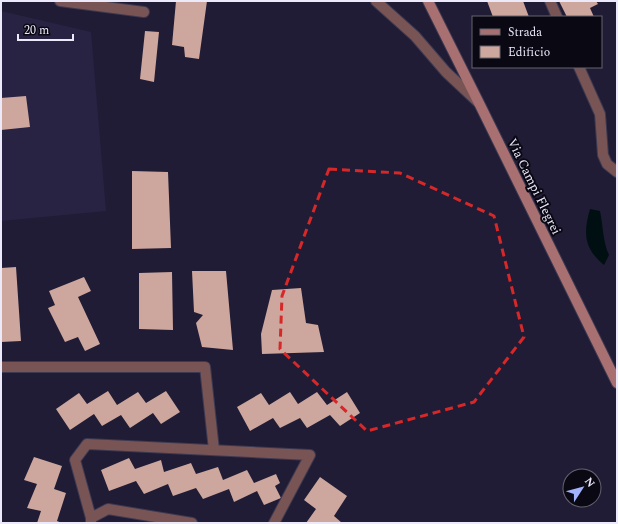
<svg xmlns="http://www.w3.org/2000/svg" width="618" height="524" viewBox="0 0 618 524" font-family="Spectral,serif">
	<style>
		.built { fill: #282342 }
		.water { fill: #000f12 }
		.building { fill: #cda69d }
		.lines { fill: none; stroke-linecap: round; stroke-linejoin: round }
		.minor-casing { stroke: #3c3951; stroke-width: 12 }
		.tertiary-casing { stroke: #3c3951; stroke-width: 12 }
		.secondary-casing { stroke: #3c3951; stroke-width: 12 }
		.minor { stroke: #785455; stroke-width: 10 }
		.tertiary { stroke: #785455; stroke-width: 10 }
		.secondary { stroke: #a97072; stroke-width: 10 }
		.marked { fill: none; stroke: #d62828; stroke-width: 3; stroke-dasharray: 8 5; stroke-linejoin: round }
		.labels { text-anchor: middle; stroke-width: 4; stroke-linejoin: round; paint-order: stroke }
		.street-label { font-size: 13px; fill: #ebe9fa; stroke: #0a0913 }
	</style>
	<rect width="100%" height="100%" fill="#201c35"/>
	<path class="built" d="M1 11 91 32 106 211 1 221Z"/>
	<path class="water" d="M590 209 600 211C603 225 603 243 609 255L604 265C584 248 583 234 590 209Z"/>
	<path class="building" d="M176 1H207L199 59 185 57 184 47 172 45Z
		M487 1H523L529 17H493Z
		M559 1H596L598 4 590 8 594 17H567Z
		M145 31 159 32 154 82 140 79Z
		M26 96 30 127 1 130V98Z
		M132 171 168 172 171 248 132 249Z
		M16 267 21 341 1 342V268Z
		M192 271H226L233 350 202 347 196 323 203 315 194 312Z
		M172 272 173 330 139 329V273Z
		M84 277 91 291 78 297 100 344 85 351 78 337 65 342 48 308 55 305 49 291Z
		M301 288 306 323 318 325 324 352 262 354 261 334 272 290Z
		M108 391 117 405 138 392 146 403 166 391 180 412 161 424 153 413 130 428 121 415 102 426 94 414 70 430 56 409 79 393 87 404Z
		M290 392 298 404 317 392 327 405 347 392 360 413 340 426 330 415 307 428 300 418 280 428 273 418 250 431 237 407 261 393 269 405Z
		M34 457 62 466 54 489 66 493 57 521 62 523H37L41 511 27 508 37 484 24 480Z
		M129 458 135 469 161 460 164 472 191 463 196 474 218 467 223 480 247 470 254 483 276 474 280 483 275 486 281 498 264 505 257 491 234 502 229 489 203 499 196 488 173 496 168 484 144 494 136 481 109 491 101 470Z
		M320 477 347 496 334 516 342 523H306L316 509 304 500Z"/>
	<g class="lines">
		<defs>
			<path id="minor" d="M60 1 144 12
				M550 1 557 17
				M579 67 600 114 603 155 607 164 617 172
				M1 367H205L214 450
				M91 518 75 460 87 444 310 455 274 523
				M91 523V518L108 509 192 523"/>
			<path id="tertiary" d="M376 1 415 36 446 72 478 102"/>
			<path id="secondary" d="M428 1 479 103 617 383"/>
		</defs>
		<use href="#minor" class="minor-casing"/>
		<use href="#tertiary" class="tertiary-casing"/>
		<use href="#secondary" class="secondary-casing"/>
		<use href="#minor" class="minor"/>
		<use href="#tertiary" class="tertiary"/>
		<use href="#secondary" class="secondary"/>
	</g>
	<path class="marked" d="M329 169 400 173 494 216 524 337 474 402 367 431 280 349 282 296Z"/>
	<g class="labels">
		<g class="street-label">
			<text transform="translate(535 186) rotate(64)" y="5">Via Campi Flegrei</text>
		</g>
	</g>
	<rect width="618" height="524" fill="none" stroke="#ebe9fa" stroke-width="4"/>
	<rect x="472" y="16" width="130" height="52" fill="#0a0913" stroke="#64636f"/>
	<rect x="480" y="29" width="20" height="6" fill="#a97072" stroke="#64636f"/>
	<text x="508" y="36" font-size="12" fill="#ebe9fa">Strada</text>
	<rect x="480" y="46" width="20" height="12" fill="#cda69d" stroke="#64636f"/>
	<text x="508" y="56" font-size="12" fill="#ebe9fa">Edificio</text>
	<g transform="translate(582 488) rotate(54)"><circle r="19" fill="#0a0913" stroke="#64636f"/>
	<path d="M0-3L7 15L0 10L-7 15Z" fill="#a2b2fd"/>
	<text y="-6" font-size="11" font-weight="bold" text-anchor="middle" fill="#ebe9fa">N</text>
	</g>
	<path d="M18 34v6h55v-6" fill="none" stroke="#ebe9fa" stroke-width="2"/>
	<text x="24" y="34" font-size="12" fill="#ebe9fa" stroke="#0a0913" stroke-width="3" paint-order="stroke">20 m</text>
</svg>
